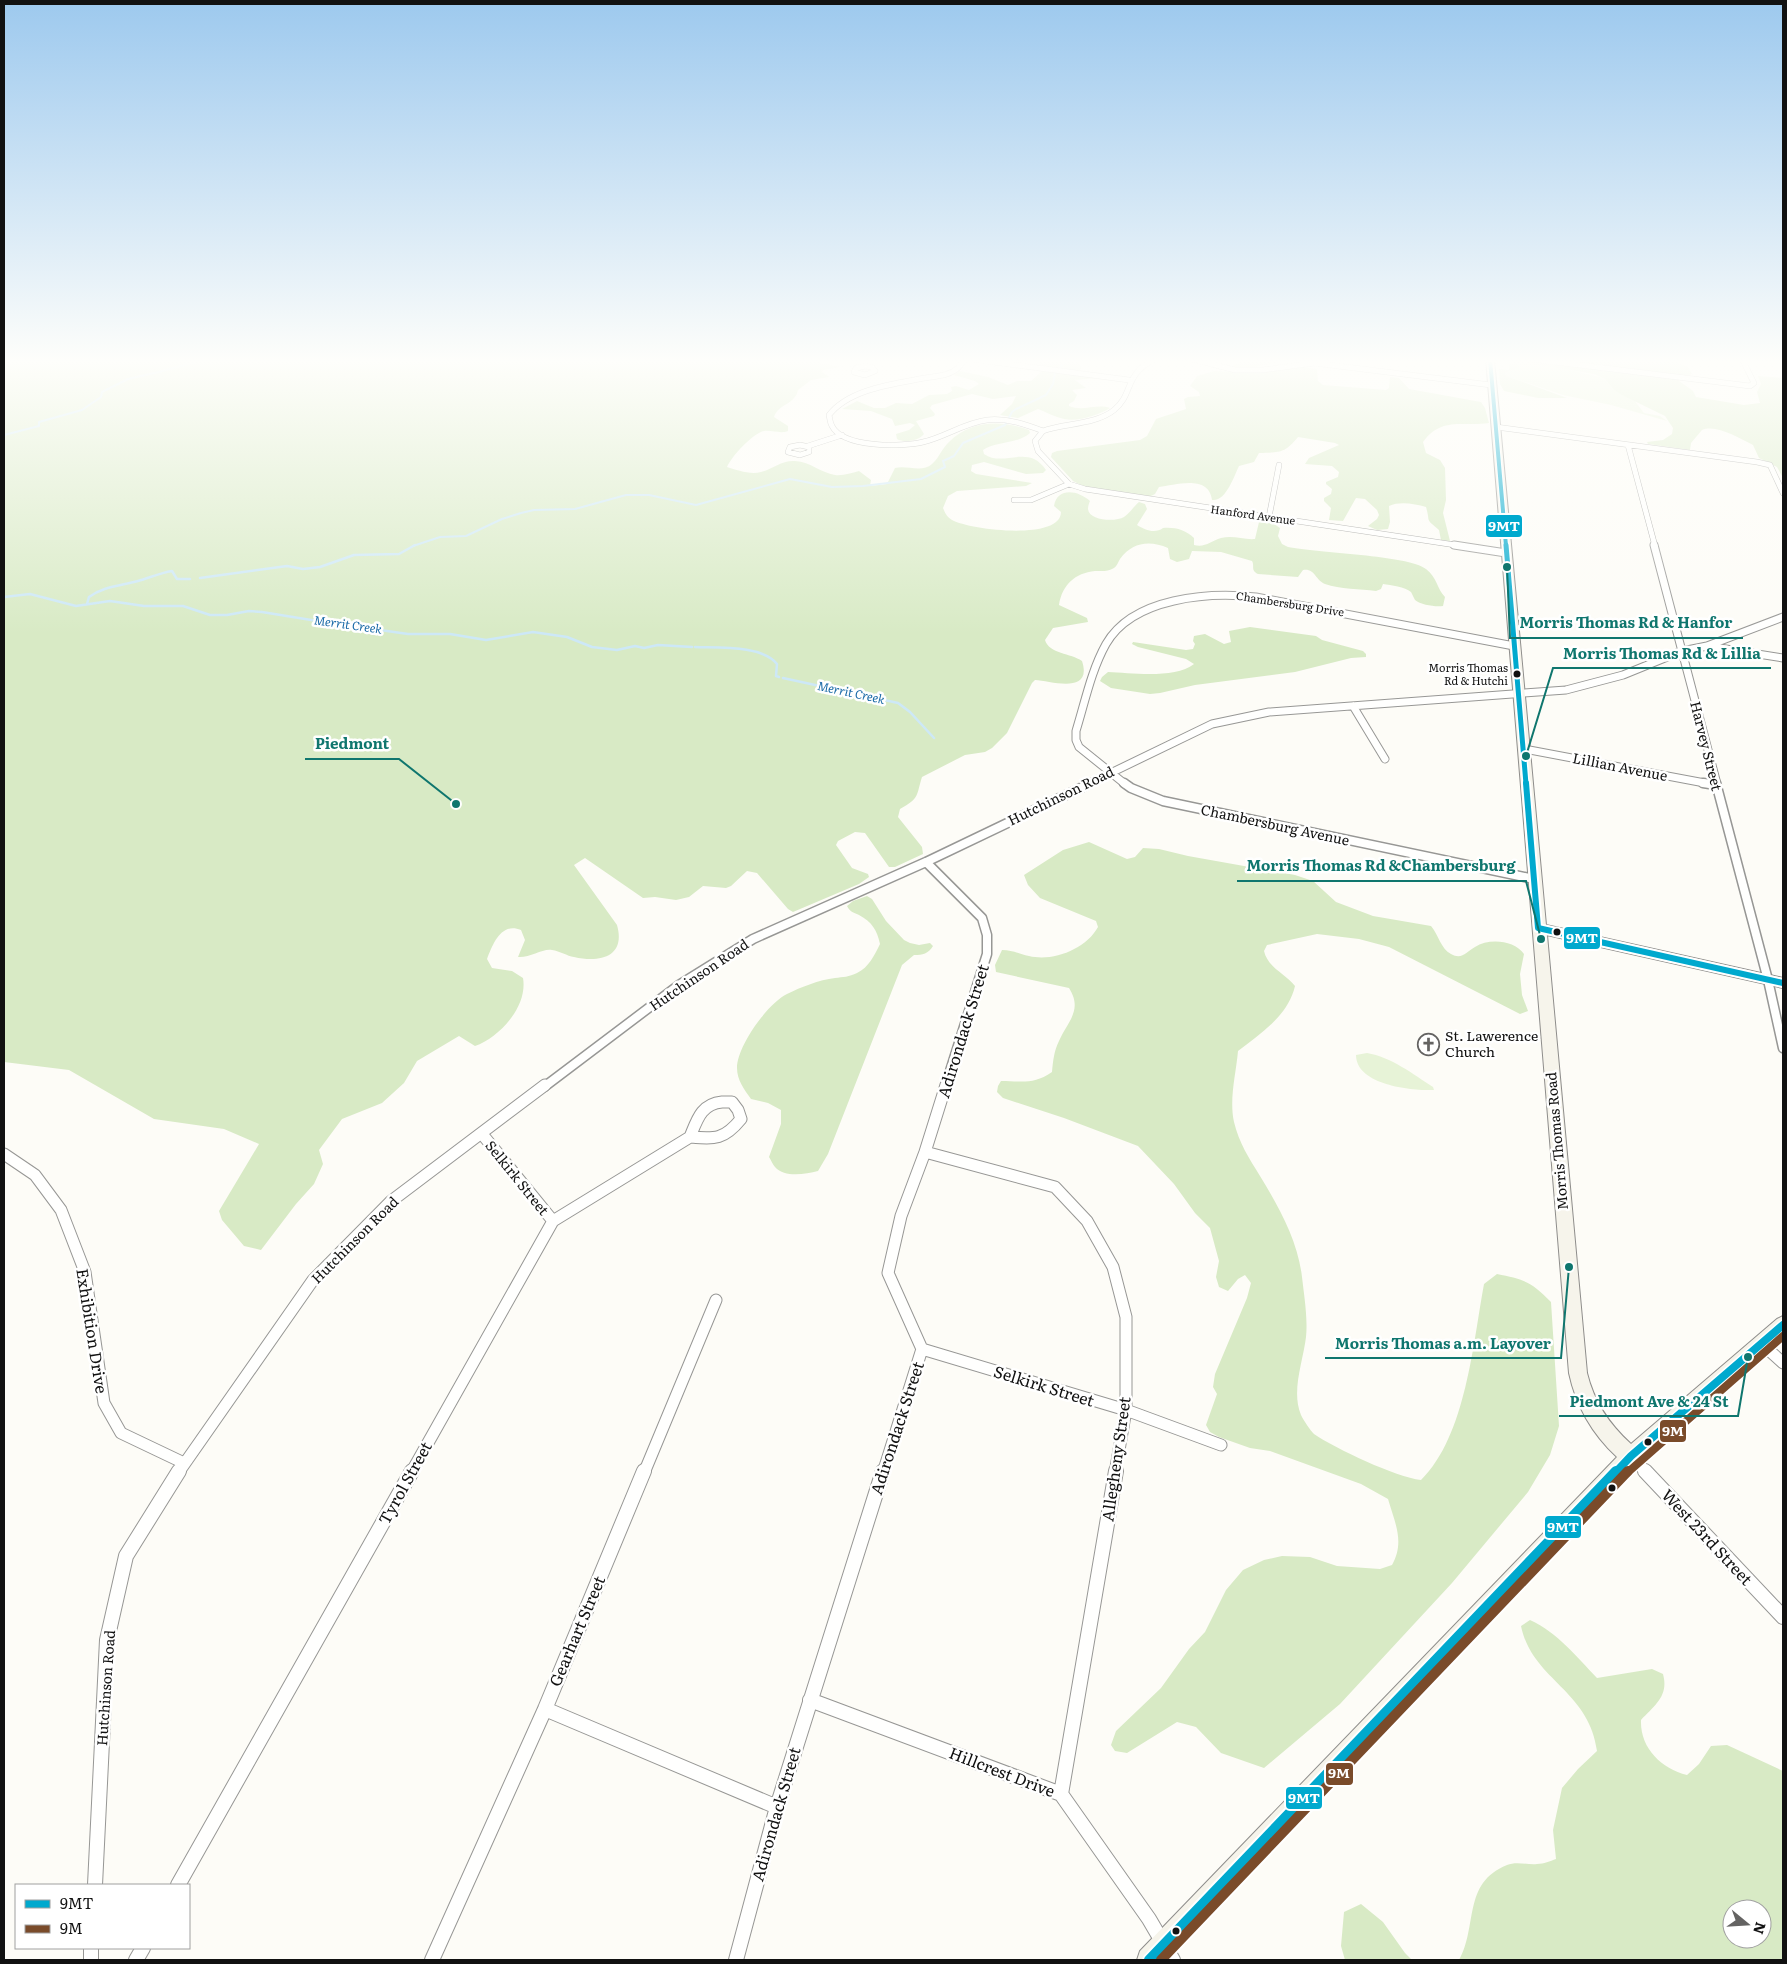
<svg xmlns="http://www.w3.org/2000/svg" width="1787" height="1964" viewBox="0 0 1787 1964" font-family="Literata,serif">
	<style>
		.green { fill: #e7f3d7 }
		.forest { fill: #d8eac5; fill-rule: evenodd }
		.lines { fill: none; stroke-linecap: round; stroke-linejoin: round }
		.stream-far1 { stroke: #cde8f7; stroke-width: 2 }
		.stream { stroke: #cde8f7; stroke-width: 2.5 }
		.street-far4-casing { stroke: #979795; stroke-width: 6 }
		.street-far3-casing { stroke: #979795; stroke-width: 9 }
		.street-far2-casing { stroke: #979795; stroke-width: 11 }
		.street-far1-casing { stroke: #979795; stroke-width: 13 }
		.street-casing { stroke: #979795; stroke-width: 16 }
		.secondary-casing { stroke: #8e8d8b; stroke-width: 2 }
		.street-far4 { stroke: #fffffe; stroke-width: 5 }
		.street-far3 { stroke: #fffffe; stroke-width: 7 }
		.street-far2 { stroke: #fffffe; stroke-width: 8 }
		.street-far1 { stroke: #fffffe; stroke-width: 11 }
		.street { stroke: #fffffe; stroke-width: 14 }
		.secondary { fill: #f6f4eb; fill-rule: evenodd }
		.bus-1-far4-casing { stroke: #fff; stroke-width: 6 }
		.bus-1-far3-casing { stroke: #fff; stroke-width: 8 }
		.bus-1-far2-casing { stroke: #fff; stroke-width: 10 }
		.bus-1-far1-casing { stroke: #fff; stroke-width: 11 }
		.bus-1-casing { stroke: #fff; stroke-width: 14 }
		.bus-2-far1-casing { stroke: #fff; stroke-width: 11 }
		.bus-2-casing { stroke: #fff; stroke-width: 14 }
		.bus-1-far4 { stroke: #00a9ce; stroke-width: 4 }
		.bus-1-far3 { stroke: #00a9ce; stroke-width: 5 }
		.bus-1-far2 { stroke: #00a9ce; stroke-width: 6 }
		.bus-1-far1 { stroke: #00a9ce; stroke-width: 8 }
		.bus-1 { stroke: #00a9ce; stroke-width: 10 }
		.bus-2-far1 { stroke: #7a4b2a; stroke-width: 8 }
		.bus-2 { stroke: #7a4b2a; stroke-width: 10 }
		.bus-dot { fill: #111; stroke: #fff; stroke-width: 2 }
		.labels { text-anchor: middle; stroke-width: 5; stroke-linejoin: round; paint-order: stroke }
		.far-street-label { font-size: 11px; fill: #111; stroke: #fff }
		.far-bus-label { font-size: 11px; fill: #111; stroke: #fff; text-anchor: end }
		.far-water-label { font-size: 12px; font-style: italic; fill: #1768a6; stroke: #fff }
		.street-label { font-size: 14px; fill: #111; stroke: #fff }
		.poi-label { font-size: 14px; fill: #111; stroke: #fff; text-anchor: start }
		.near-street-label { font-size: 16px; fill: #111; stroke: #fff }
		.leader { fill: none; stroke: #0f766e; stroke-width: 2 }
		.callout-dot { fill: #0f766e; stroke: #fff; stroke-width: 2 }
		.callout-label { font-size: 15px; text-anchor: middle; font-weight: bold; fill: #0f766e; stroke: #fff; stroke-width: 5; stroke-linejoin: round; paint-order: stroke }
		.line-badge { stroke: #fff; stroke-width: 2 }
		.badge-label { font-size: 14px; text-anchor: middle; font-weight: bold; fill: #fff }
	</style>
	<rect width="100%" height="100%" fill="#fdfcf7"/>
	<path class="green" d="M1513 361 1548 365 1600 377 1605 379 1614 390 1634 400 1644 413 1660 416 1667 421 1611 405 1563 395 1507 376 1505 374 1506 372 1520 367Z
		M1367 1053C1391 1057 1413 1074 1433 1087L1434 1090C1412 1091 1356 1085 1356 1055Z"/>
	<path class="forest" d="M4 359H821V363L840 367 823 370 822 372 829 377 811 380 798 390C795 405 779 403 774 417L788 426V431C781 434 772 430 764 431 753 433 731 457 727 467 737 470 750 475 761 472 773 469 782 460 795 461 811 462 821 473 835 475 843 476 851 473 859 471L871 480 870 486 887 484 895 468C907 465 922 473 932 464 939 458 942 448 949 442 971 420 1002 420 1029 430L1030 433C1018 444 997 441 983 450L984 454C1004 468 1028 443 1046 470L1043 473 1026 474 984 462 972 465 971 471 976 474 1032 483 1026 486 957 491 948 496 943 508C945 513 947 517 952 520 970 530 1061 541 1061 512L1054 506C1057 487 1078 490 1090 501 1089 503 1088 506 1088 509 1089 521 1116 522 1124 517 1130 513 1134 506 1139 502L1145 504 1147 509 1137 525C1145 530 1155 534 1163 528 1175 527 1186 530 1194 538V545C1205 548 1211 541 1221 538 1233 535 1244 540 1255 539L1259 522H1271L1280 528 1278 536 1282 544 1288 547C1317 553 1408 555 1426 569 1437 577 1437 589 1445 597L1443 606C1435 607 1421 605 1415 600 1414 598 1412 594 1411 592 1405 587 1391 585 1383 584L1381 589 1376 591C1360 589 1340 589 1325 584 1315 580 1315 568 1303 570L1298 577 1258 574C1250 570 1255 566 1252 561L1221 552 1192 551 1189 559 1177 562 1170 559 1168 548C1150 540 1132 542 1120 559 1118 562 1117 566 1114 568 1108 572 1101 571 1095 571 1075 573 1062 585 1059 605L1087 618 1088 622 1053 628 1045 640C1049 654 1071 653 1082 661 1093 695 1051 681 1035 680L1032 683 1007 733 992 748 985 752 965 755 922 777C916 796 920 798 900 809L898 817 922 847 923 854 895 867H889L865 833 855 832 838 841 836 845 852 868 868 874 869 877 859 884 793 912 788 909 757 873 747 871 731 886 726 888 703 886 689 897 676 900 655 897 643 898 585 858 574 865 617 925C626 957 600 963 574 957 567 956 560 951 552 950 543 948 530 958 518 957L525 940 521 930C501 922 493 944 487 959L492 968 512 971 523 978C528 1006 500 1037 475 1046L459 1036 417 1061 404 1083 382 1103 342 1119 319 1150 323 1164 314 1184 296 1204 261 1250 244 1246 222 1220 219 1211 259 1144 224 1129 154 1119 69 1070 4 1062Z
		M1041 359H1079L1081 369 1078 371 1040 366Z
		M1247 359H1316L1284 361 1249 368 1230 367Z
		M1506 359 1675 378 1693 391 1696 397 1744 405 1760 403 1757 392 1761 384 1758 376 1783 378V478L1777 467 1759 458 1753 445C1739 438 1716 424 1702 430L1691 443 1690 450 1648 444 1647 442 1663 440 1672 434 1673 428 1665 416 1622 395 1614 390 1605 379 1594 374Z
		M1542 359H1681L1679 362 1680 364 1688 367 1692 374 1687 376Z
		M1514 362 1520 367 1506 372 1505 374 1507 376 1567 398H1538L1504 391 1500 384 1499 369 1509 370V365Z
		M1296 366 1317 369 1318 381 1323 385 1386 390 1389 388 1390 377 1399 378 1409 389 1481 402 1485 408 1489 423C1462 427 1442 416 1423 442L1426 453 1440 460 1445 468 1446 500 1443 513 1450 541 1441 540 1439 530C1424 517 1431 524 1426 507 1415 504 1400 501 1389 506L1390 522 1388 529 1377 530 1368 526 1377 519 1379 515 1377 510 1365 499 1356 498 1343 521 1329 520 1331 508 1324 501V498L1331 494 1332 489 1326 484V482L1338 477 1339 472 1332 466 1305 464 1309 458 1339 445 1335 443 1298 437C1284 454 1280 452 1259 453L1254 462 1239 466C1234 476 1226 502 1212 500 1209 474 1175 485 1159 487L1155 494 1149 497 1085 487 1073 481 1051 457 1052 453 1057 451 1140 440 1147 436 1156 419 1186 409 1184 399 1188 397 1200 396 1199 392 1190 386 1197 376 1214 371 1256 373Z
		M960 371 988 377 1008 385 1017 381H1031L1042 371 1098 378 1075 380 1086 388 1072 390 1077 395 1074 401 1069 404V406C1083 412 1097 403 1110 408 1099 415 1078 422 1064 419 1055 417 1046 412 1038 409L1018 418 1000 415 1012 404 1016 396 993 399 972 394 932 405 930 408 935 414 934 416 916 421 924 434C919 441 904 443 897 439L896 434 909 430 915 425 910 423 895 426 892 419 871 411 842 409 857 401 874 408H885L896 403 912 404 929 395 947 394 952 391 951 387 956 386 969 390 979 384 975 381 954 375Z
		M1250 627 1316 636 1322 640 1363 651 1366 654V657L1351 658 1295 672 1195 685 1160 693 1150 694 1111 688 1100 681 1102 677 1108 672C1132 673 1175 679 1194 664L1186 659 1138 647 1132 644 1133 642 1186 650 1193 649 1195 644 1193 641 1194 636 1205 634 1224 644 1231 642 1229 631Z
		M1089 842 1127 859 1135 857 1143 848 1159 849 1188 856 1295 875 1313 881 1336 902 1373 916 1431 926C1438 934 1441 949 1451 954 1462 960 1466 952 1475 947 1489 938 1514 940 1524 954L1520 974 1522 995 1528 1011 1520 1014 1389 947 1359 939 1317 934 1267 945 1264 951C1268 968 1285 973 1295 986 1288 1016 1261 1033 1238 1051 1236 1074 1229 1099 1234 1122 1239 1143 1249 1158 1260 1176 1279 1207 1298 1241 1302 1277 1304 1295 1308 1318 1306 1337 1303 1362 1291 1391 1301 1415 1304 1421 1310 1430 1314 1434 1336 1449 1396 1477 1421 1480 1466 1436 1473 1343 1484 1284L1497 1274C1523 1279 1532 1282 1551 1302L1559 1426 1550 1455 1528 1492 1452 1583 1340 1704 1264 1768 1221 1753 1196 1727 1177 1722 1127 1753 1115 1751 1111 1745 1116 1731 1161 1688 1189 1649 1205 1632 1226 1590 1243 1570 1264 1560 1282 1556 1310 1557 1337 1566 1380 1569 1392 1565C1405 1542 1395 1523 1388 1499L1361 1484 1270 1451 1250 1448 1219 1437 1210 1432 1206 1425 1217 1394 1213 1387 1215 1374 1247 1298 1251 1283 1245 1275 1238 1279 1228 1291 1219 1287 1216 1277 1219 1261 1210 1228 1195 1213 1174 1184 1138 1146 1064 1118 1003 1098 997 1092 998 1086 1001 1081C1022 1081 1033 1085 1052 1072 1053 1061 1054 1051 1059 1041 1068 1021 1083 1010 1069 988L996 972 995 965 1002 950C1013 950 1019 954 1029 956 1053 962 1086 949 1098 927L1096 921 1040 898 1028 885 1024 875 1063 850Z
		M867 896 872 899 886 921 904 940 910 943 919 945 930 943 933 946C928 954 923 955 914 955L902 965 828 1154 818 1171C805 1174 785 1178 775 1167 773 1165 771 1160 769 1157L781 1124V1110L768 1103 751 1099C744 1089 737 1080 737 1068 737 1046 768 1003 787 994 801 987 819 980 835 978 843 977 849 977 857 973 869 967 874 956 880 944 877 930 872 922 859 915 853 912 850 912 847 906L853 901Z
		M1530 1620C1558 1633 1576 1656 1597 1678L1652 1669 1663 1674C1669 1696 1655 1705 1641 1720 1640 1748 1661 1768 1687 1775L1699 1764 1711 1746 1727 1745 1783 1771V1960H1459C1478 1927 1462 1883 1507 1865 1516 1861 1528 1865 1537 1864 1544 1864 1550 1861 1556 1859L1553 1830 1562 1788 1578 1769 1597 1751C1589 1690 1532 1680 1521 1626ZM1732 1909H1762V1939H1732Z
		M1361 1904 1383 1922 1405 1953 1412 1960H1345L1341 1946 1344 1912Z"/>
	<g class="lines">
		<path class="stream-far1" d="M155 373 206 359
			M4 435 39 426V422L82 410 101 397 102 392 128 379 154 373
			M413 546 440 537 466 536 502 519 521 513 534 510 575 509 626 495H649L696 505 790 479 832 487 863 486 921 479 945 467 943 461 954 456 963 443 1005 425 1012 412 1016 409 1046 395 1053 384 1055 373 1068 359"/>
		<path class="stream" d="M200 578 287 566 303 569 320 567 354 555 399 554 415 545
			M4 597 30 594 76 606 110 601 144 606H183L210 615H227L249 611 262 612 342 625 361 624 373 629 408 634H450L486 640 533 632 567 637 592 647 617 650 635 646 644 648 658 645 692 647
			M87 604 89 597C104 586 120 586 138 581 149 578 160 573 172 571L177 579H190
			M695 647C718 648 762 645 777 664L776 676 779 677
			M783 678 898 703 910 712 934 738"/>
		<defs>
			<path id="street-far4" d="M965 359C963 362 960 366 958 368 949 376 936 376 925 378 893 384 849 389 829 415 830 419 830 423 832 426 843 448 902 447 923 442 945 437 964 423 987 420 1007 418 1025 424 1043 431
				M971 359 1129 380
				M1192 359 1235 370H1262L1314 363 1491 385
				M1531 359 1750 386 1754 383 1742 359
				M866 366 872 367 875 371 865 375 854 372 856 368Z
				M1496 427 1757 462 1770 465 1783 493
				M1043 431 1035 441 1038 451 1069 484 1085 489 1462 546
				M1043 431C1065 423 1095 425 1114 410 1134 394 1123 375 1155 359
				M800 445 809 447V452L800 455 788 452 790 447Z
				M1628 445 1655 546
				M808 446 842 435
				M1014 500H1031L1069 484
				M1269 517 1279 465"/>
			<path id="street-far3" d="M1454 545 1506 553
				M1654 545 1717 784
				M1707 646 1783 658
				M1353 706 1385 759
				M1524 749 1710 784
				M1088 784 1212 724 1269 712 1566 690 1623 675 1682 651 1707 646 1783 617
				M1125 784 1079 747 1076 740V731C1085 702 1091 671 1106 644 1133 597 1209 592 1256 597L1514 646"/>
			<path id="street-far2" d="M1124 783 1131 788 1163 801 1534 879
				M1703 783 1716 785
				M1716 783 1768 980 1783 1048
				M926 862 982 918 987 935V954L945 1087
				M544 1087 679 985 753 939 926 862 1091 783"/>
			<path id="street-far1" d="M722 1102H732L738 1110 741 1119C724 1140 715 1139 690 1137 697 1120 701 1104 722 1102Z
				M482 1134 553 1221
				M925 1152 1055 1187 1087 1221 1113 1267 1126 1317V1410L1115 1473
				M4 1154 35 1175 61 1210 85 1272 104 1403 121 1433 184 1463
				M1762 1344 1783 1363
				M922 1349 1126 1410 1221 1445
				M1631 1456 1647 1473
				M178 1473 313 1280 390 1202 545 1085
				M411 1473 553 1221 690 1137
				M644 1473 716 1300
				M883 1473 922 1349 888 1273 901 1216 925 1152 946 1085"/>
			<path id="street" d="M1645 1471 1783 1617
				M810 1700 1061 1794 1149 1919 1173 1960
				M545 1709 777 1807
				M1061 1794 1116 1471
				M95 1885 107 1640 126 1556 179 1471
				M178 1885 412 1471
				M91 1948V1960
				M136 1960 143 1948
				M432 1960 545 1709 644 1471
				M736 1960 777 1807 883 1471"/>
			<path id="secondary" d="M1486 359H1494L1546 925 1783 978V988L1547 935 1587 1373C1594 1402 1609 1424 1631 1444L1777 1319 1783 1316V1336L1638 1463 1165 1960H1137L1140 1951 1617 1457C1592 1434 1576 1406 1569 1373Z"/>
		</defs>
		<use href="#street-far4" class="street-far4-casing"/>
		<use href="#street-far3" class="street-far3-casing"/>
		<use href="#street-far2" class="street-far2-casing"/>
		<use href="#street-far1" class="street-far1-casing"/>
		<use href="#street" class="street-casing"/>
		<use href="#secondary" class="secondary-casing"/>
		<use href="#street-far4" class="street-far4"/>
		<use href="#street-far3" class="street-far3"/>
		<use href="#street-far2" class="street-far2"/>
		<use href="#street-far1" class="street-far1"/>
		<use href="#street" class="street"/>
		<use href="#secondary" class="secondary"/>
		<defs>
			<path id="bus-1-far4" d="M1490 359 1506 546"/>
			<path id="bus-1-far3" d="M1506 545 1526 784"/>
			<path id="bus-1-far2" d="M1526 783 1538 928 1783 983"/>
			<path id="bus-1-far1" d="M1615 1473 1631 1456 1783 1325"/>
			<path id="bus-1" d="M1149 1960 1616 1471"/>
			<path id="bus-2-far1" d="M1627 1473 1783 1336"/>
			<path id="bus-2" d="M1161 1960 1628 1471"/>
		</defs>
		<use href="#bus-1-far4" class="bus-1-far4-casing"/>
		<use href="#bus-1-far3" class="bus-1-far3-casing"/>
		<use href="#bus-1-far2" class="bus-1-far2-casing"/>
		<use href="#bus-1-far1" class="bus-1-far1-casing"/>
		<use href="#bus-1" class="bus-1-casing"/>
		<use href="#bus-2-far1" class="bus-2-far1-casing"/>
		<use href="#bus-2" class="bus-2-casing"/>
		<use href="#bus-1-far4" class="bus-1-far4"/>
		<use href="#bus-1-far3" class="bus-1-far3"/>
		<use href="#bus-1-far2" class="bus-1-far2"/>
		<use href="#bus-1-far1" class="bus-1-far1"/>
		<use href="#bus-1" class="bus-1"/>
		<use href="#bus-2-far1" class="bus-2-far1"/>
		<use href="#bus-2" class="bus-2"/>
	</g>
	<linearGradient id="sky" x2="0" y2="1"><stop stop-color="#9dc9ee"/><stop offset="0.57" stop-color="#fefefb"/><stop offset="1" stop-color="#fefefb" stop-opacity="0"/></linearGradient>
	<rect width="1787" height="634" fill="url(#sky)"/>
	<defs>
		<symbol id="church-ring" viewBox="-11 -11 22 22"><circle r="9.5" fill="#fff" stroke="#646362" stroke-width="1.5"/><path d="M-1.2-6h2.4v3.5h3.3v2.4h-3.3V6h-2.4V-.1h-3.3v-2.4h3.3Z" fill="#646362"/></symbol>
	</defs>
	<g fill-rule="evenodd">
		<use href="#church-ring" x="1416" y="1032" width="25" height="25"/>
	</g>
	<g class="bus-dot">
		<circle cx="1517" cy="674" r="4.5"/>
		<circle cx="1557" cy="932" r="4.5"/>
		<circle cx="1648" cy="1442" r="4.5"/>
		<circle cx="1612" cy="1488" r="4.5"/>
		<circle cx="1176" cy="1931" r="4.5"/>
	</g>
	<g class="labels">
		<g class="far-street-label">
			<text transform="translate(1253 515) rotate(8)" y="4">Hanford Avenue</text>
			<text transform="translate(1290 604) rotate(9)" y="4">Chambersburg Drive</text>
		</g>
		<g class="far-bus-label">
			<text x="1508" y="672">Morris Thomas<tspan x="1508" dy="13">Rd &amp; Hutchi</tspan></text>
		</g>
		<g class="far-water-label">
			<text transform="translate(348 625) rotate(8)" y="4">Merrit Creek</text>
			<text transform="translate(851 693) rotate(12)" y="4">Merrit Creek</text>
		</g>
		<g class="street-label">
			<text transform="translate(1706 746) rotate(76)" y="5">Harvey Street</text>
			<text transform="translate(1620 767) rotate(11)" y="5">Lillian Avenue</text>
			<text transform="translate(1061 796) rotate(-26)" y="5">Hutchinson Road</text>
			<text transform="translate(1275 825) rotate(12)" y="5">Chambersburg Avenue</text>
			<text transform="translate(699 975) rotate(-34)" y="5">Hutchinson Road</text>
			<text transform="translate(1557 1141) rotate(-95)" y="5">Morris Thomas Road</text>
			<text transform="translate(517 1178) rotate(51)" y="5">Selkirk Street</text>
			<text transform="translate(355 1240) rotate(-45)" y="5">Hutchinson Road</text>
			<text transform="translate(106 1688) rotate(-86)" y="5">Hutchinson Road</text>
		</g>
		<g class="poi-label">
			<text x="1445" y="1041">St. Lawerence<tspan x="1445" dy="16">Church</tspan></text>
		</g>
		<g class="near-street-label">
			<text transform="translate(963 1031) rotate(-73)" y="6">Adirondack Street</text>
			<text transform="translate(92 1331) rotate(81)" y="6">Exhibition Drive</text>
			<text transform="translate(1044 1386) rotate(17)" y="6">Selkirk Street</text>
			<text transform="translate(897 1428) rotate(-72)" y="6">Adirondack Street</text>
			<text transform="translate(1116 1459) rotate(-82)" y="6">Allegheny Street</text>
			<text transform="translate(405 1483) rotate(-61)" y="6">Tyrol Street</text>
			<text transform="translate(1707 1537) rotate(47)" y="6">West 23rd Street</text>
			<text transform="translate(577 1631) rotate(-67)" y="6">Gearhart Street</text>
			<text transform="translate(1002 1772) rotate(21)" y="6">Hillcrest Drive</text>
			<text transform="translate(776 1814) rotate(-74)" y="6">Adirondack Street</text>
		</g>
	</g>
	<path class="leader" d="M1507 567L1510 638H1743M1526 756L1553 668H1771M456 804L399 759H305M1541 939L1526 881H1237M1569 1267L1561 1358H1325M1748 1357L1738 1416H1559"/>
	<g class="callout-dot">
		<circle cx="1507" cy="567" r="5"/>
		<circle cx="1526" cy="756" r="5"/>
		<circle cx="456" cy="804" r="5"/>
		<circle cx="1541" cy="939" r="5"/>
		<circle cx="1569" cy="1267" r="5"/>
		<circle cx="1748" cy="1357" r="5"/>
	</g>
	<g class="callout-label">
		<text x="1626" y="628">Morris Thomas Rd &amp; Hanfor</text>
		<text x="1662" y="659">Morris Thomas Rd &amp; Lillia</text>
		<text x="352" y="749">Piedmont</text>
		<text x="1381" y="871">Morris Thomas Rd &amp;Chambersburg</text>
		<text x="1443" y="1349">Morris Thomas a.m. Layover</text>
		<text x="1649" y="1407">Piedmont Ave &amp; 24 St</text>
	</g>
	<g class="line-badge">
		<rect x="1485" y="514" width="38" height="24" rx="5" fill="#00a9ce"/>
		<rect x="1563" y="926" width="38" height="24" rx="5" fill="#00a9ce"/>
		<rect x="1659" y="1419" width="28" height="24" rx="5" fill="#7a4b2a"/>
		<rect x="1544" y="1515" width="38" height="24" rx="5" fill="#00a9ce"/>
		<rect x="1325" y="1762" width="29" height="24" rx="5" fill="#7a4b2a"/>
		<rect x="1285" y="1786" width="38" height="24" rx="5" fill="#00a9ce"/>
	</g>
	<g class="badge-label">
		<text x="1504" y="531">9MT</text>
		<text x="1582" y="943">9MT</text>
		<text x="1673" y="1436">9M</text>
		<text x="1563" y="1532">9MT</text>
		<text x="1339" y="1778">9M</text>
		<text x="1304" y="1803">9MT</text>
	</g>
	<rect width="1787" height="1964" fill="none" stroke="#111111" stroke-width="10"/>
	<rect x="15" y="1884" width="175" height="65" fill="#ffffff" stroke="#a0a0a0"/>
	<rect x="25" y="1900" width="25" height="8" fill="#00a9ce" stroke="#a0a0a0"/>
	<text x="60" y="1909" font-size="15" fill="#111111">9MT</text>
	<rect x="25" y="1925" width="25" height="8" fill="#7a4b2a" stroke="#a0a0a0"/>
	<text x="60" y="1934" font-size="15" fill="#111111">9M</text>
	<g transform="translate(1747 1924) rotate(108)"><circle r="24" fill="#ffffff" stroke="#a0a0a0"/>
	<path d="M0-4L9 19L0 12L-9 19Z" fill="#646362"/>
	<text y="-8" font-size="14" font-weight="bold" text-anchor="middle" fill="#111111">N</text>
	</g>
</svg>
